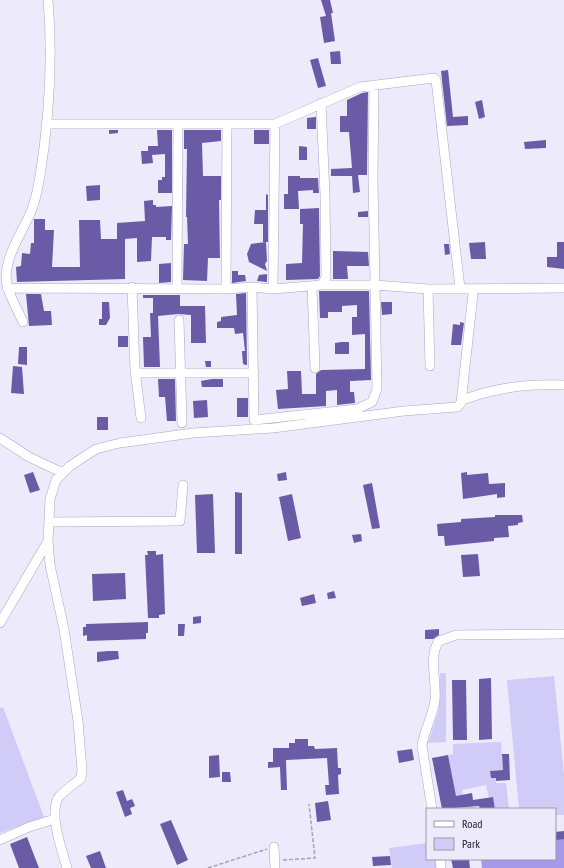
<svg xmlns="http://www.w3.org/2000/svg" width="564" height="868" viewBox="0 0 564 868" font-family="'PT Sans Narrow',sans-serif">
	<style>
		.green { fill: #d1cbf8 }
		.forest { fill: #a799ea }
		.building { fill: #6a5ba6 }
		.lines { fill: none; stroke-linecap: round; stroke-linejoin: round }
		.minor-casing { stroke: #aaa7c2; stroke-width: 10 }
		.path { stroke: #a5a3b2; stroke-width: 1.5; stroke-dasharray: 4 2; stroke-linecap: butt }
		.minor { stroke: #fff; stroke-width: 9 }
	</style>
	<rect width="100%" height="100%" fill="#eceafb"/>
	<path class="green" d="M440 673H446V742L428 743 439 709Z
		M554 676 564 774V815H555V809H519L507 680Z
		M3 707 44 817 0 833V708Z
		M501 742 503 770 490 771 491 778H496V783H506L509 809H495L493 797 489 798 486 785 462 790 463 795H460L462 808 474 807 472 809H458L448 755 453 754V744Z
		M427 843V859H440L441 868H392L389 848Z"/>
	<path class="forest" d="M555 832 564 839V868H482L481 859H555Z"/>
	<path class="building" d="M321 0H330L333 13H331L335 41 324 43 320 17 326 16Z
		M340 51 341 64H331L330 52Z
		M318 58 326 86 318 88 310 60Z
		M448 70 453 117 468 116V125L447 126 441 71Z
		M368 92 367 175H358L360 192 353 193 352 176H331V169L352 168 349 132H340V116H347V100L362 93Z
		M482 100 485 117 479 119 475 102Z
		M316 117V129H307V118Z
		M109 130H118V133L109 134Z
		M157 130H172V193H158V180H162V177H165V154L152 155 153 163 142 164 141 151H148V146H158Z
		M184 130H221V141L202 143 203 176H221V200H219L220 258H208L207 281 183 280 184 244H188L187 217H186L187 149H184Z
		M254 130H269V144H254Z
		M546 140V148L525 149 524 142Z
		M299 146 307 147V160H299Z
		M288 176H300V178H318L319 193H313V190L298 191 299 209H284V194H288Z
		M100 185V200L87 201 86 186Z
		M266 194 268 195V242H263V224H254L255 210H266Z
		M153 200V205H156V207L172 206 171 240H166V237H152L151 261 137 262V238L125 239V279L17 282 16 267 21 266 22 253 30 254 31 243H34V219H45V230H54L52 267H80L79 220H100L101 239H117V223L145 221 144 201Z
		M319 208 320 276 318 279 286 280V264L302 263 303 224H300V209Z
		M368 211V217H358V212Z
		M266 242 267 261 265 264 267 271 249 262 247 254 251 244Z
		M485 242 486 259H471L469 243Z
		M557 242H564V269L547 267V257H557Z
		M444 244H449L450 254 445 255Z
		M333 251 368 252 369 266H347L348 279H333Z
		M171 263V282L159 283V264Z
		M232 271H238V275H245L246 281 232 283Z
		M267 274V282L257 281 259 275Z
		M319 291H369L371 380 350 381V392H354L355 403 337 405V390L326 391V406L278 409 276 390 288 389 287 371H301L302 394H316V374L321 370 365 369V334L352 335V317H357V305L342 306V312H328V318H320Z
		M246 293 247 365H246L243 364 242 351H245L243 333 235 334 234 328H217V322L221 321V317L237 315 236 294Z
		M26 294H41L44 311H51L52 325 29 326Z
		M143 295H180V306H205L206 343H191V315L178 314 158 316 160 367H144L143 337H151L150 313H153V298H143Z
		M102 302H109L110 318 106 325H99V319H102Z
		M381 302H392V314L382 315Z
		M460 322 464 323 461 345H451L453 324 460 325Z
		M118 336H128V347H118Z
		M341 342H349V354H335V343Z
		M19 347H27V365L18 364Z
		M205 361H211V367H206Z
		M13 366 22 367 24 394 11 393Z
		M158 379H175L176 421H167L165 397H159Z
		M212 379H223V387H202L201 381Z
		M237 398H248V417H237Z
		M207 400 208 417 194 418 193 401Z
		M97 417H108V430H97Z
		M33 472 40 490 30 493 24 475Z
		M286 472 287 480 278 481 277 474Z
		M467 472V475L488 473 489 484 505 483V497L497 498V494L463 499 461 473Z
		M372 483 380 528 372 529 363 485Z
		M235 492 242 493V554H235Z
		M213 494 215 553H197L195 495Z
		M292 494 301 538 288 541 279 497Z
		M495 515H522L523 522 518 523V525L508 526 509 537 494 538V541L445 546 444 536H438L437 524 461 522V519L495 517Z
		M361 534 362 541 354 543 352 535Z
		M147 551H156V555L163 554 165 614 159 615V618H148L145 555H148Z
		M478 554 480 576 463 577 461 555Z
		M125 573 126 599 93 601 92 574Z
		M334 591 336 598 328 599 327 593Z
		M314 594 316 603 302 606 300 598Z
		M201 616V623L193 624V617Z
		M148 622V633H146V639L87 641V635L83 636V627H86V624Z
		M178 624H185L184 636H178Z
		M439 629V635L433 639H425V630Z
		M108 651H118L119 659 97 662V652Z
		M491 678 492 739 479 740V679Z
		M452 680H466L467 740H453Z
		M295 739H308V746H314L315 749 337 748 338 768H341V774L338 775 339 794 326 795 325 785H329L327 758 286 760 287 790H281L280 767 268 768V762H273V748H289V743H295Z
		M412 749 414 760 399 763 397 751Z
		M502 754H509L510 780 496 781V778H491L490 771 503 770Z
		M219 755 220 777 209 778V756Z
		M448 755 456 796 472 793 473 800 493 797 495 809H480L479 806 442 809 432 758Z
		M222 772H230L231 782H222Z
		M123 790 127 801 132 799 135 806 130 808 132 814 125 817 116 792Z
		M328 801 331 820 317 822 315 803Z
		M171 820 188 860 177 865 160 824Z
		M564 831V839L556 840 555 832Z
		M27 837 39 868H19L10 844Z
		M100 851 106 868H91L86 856Z
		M390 856 391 865 373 866 372 857Z
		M451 859H469L470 868H453Z"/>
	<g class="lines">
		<defs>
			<path id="minor" d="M321 103 325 195 326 277 322 285
				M46 124H275L360 87 434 78 436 80 460 288
				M312 286 315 368
				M132 287 135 370 141 418
				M252 287 254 420 357 409 372 402 377 389 373 179 374 85
				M7 288 226 289 252 287 273 289 322 285H375L428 289 564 288
				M177 288 178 124
				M226 289 227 124
				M273 289 275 124
				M428 289 430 366
				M179 320 182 423
				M23 322C18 311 12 300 8 289 0 264 20 236 30 214 35 203 38 188 40 176 49 119 53 58 48 0
				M136 373H254
				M462 400C498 387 526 384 564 385
				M0 438 29 457 63 473
				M49 522 180 521 183 485
				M0 623 48 541
				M432 809 422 746C424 730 433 716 435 700 437 682 428 656 439 641L456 635 564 634
				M0 840 29 827 55 819
				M274 847 275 868
				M440 859 441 868
				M67 868C62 850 49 816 58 798 63 791 75 784 81 778L82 770 78 721 64 629 50 565 48 541 50 499 56 480 70 466 96 449 120 443 193 433 273 428 404 411 457 407 461 403 473 294"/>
		</defs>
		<use href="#minor" class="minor-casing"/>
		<path class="path" d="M283 860 315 858 309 804
			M208 868 267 849"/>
		<use href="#minor" class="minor"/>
	</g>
	<rect x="426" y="808" width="130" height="52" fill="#eceafb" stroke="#9b99a8"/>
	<rect x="434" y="821" width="20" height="6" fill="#ffffff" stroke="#9b99a8"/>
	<text x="462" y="828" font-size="12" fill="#22202b">Road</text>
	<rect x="434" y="838" width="20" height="12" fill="#d1cbf8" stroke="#9b99a8"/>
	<text x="462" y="848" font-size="12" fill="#22202b">Park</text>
</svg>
